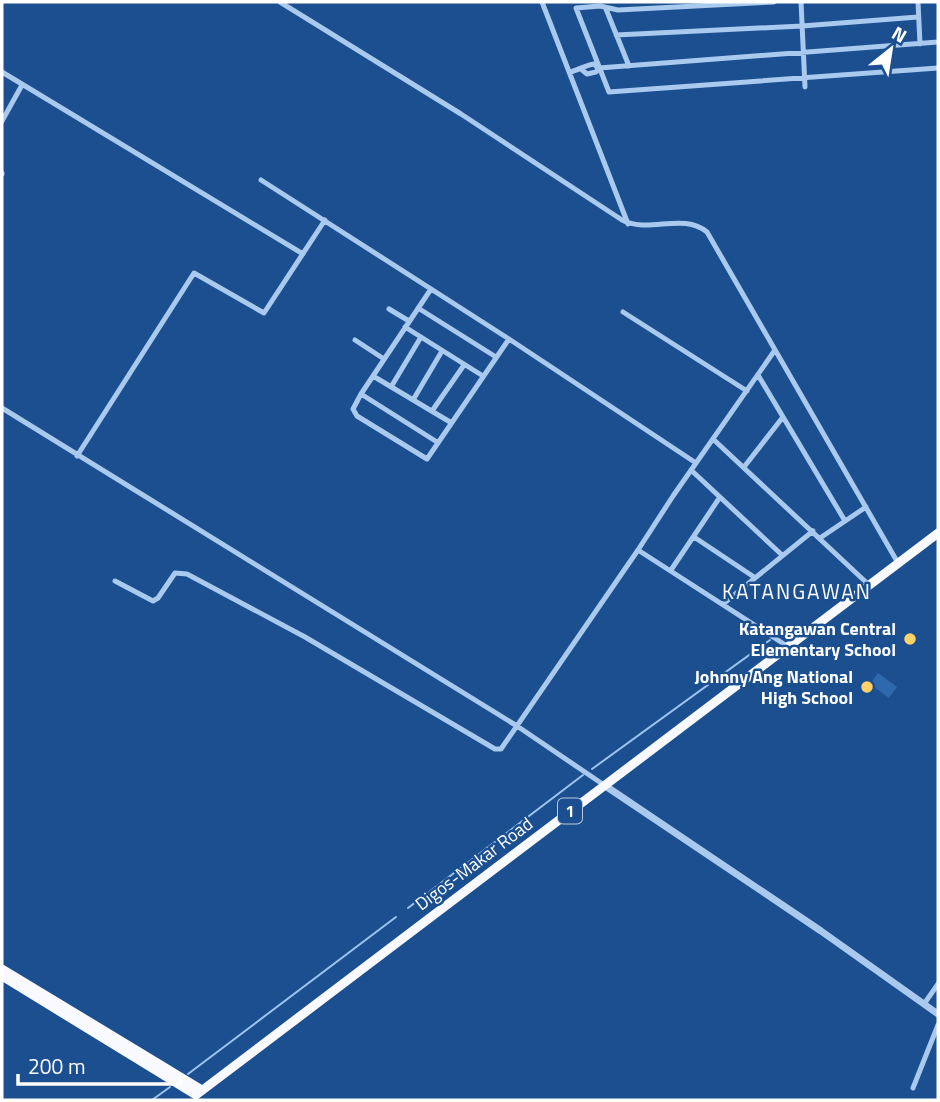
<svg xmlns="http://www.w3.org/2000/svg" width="940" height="1102" viewBox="0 0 940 1102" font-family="'Titillium Web',sans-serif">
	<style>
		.green { fill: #2e69ad }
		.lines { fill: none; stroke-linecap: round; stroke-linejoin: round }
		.stream { stroke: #9cc4f0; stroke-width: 2 }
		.minor { stroke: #a9c9ee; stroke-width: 5 }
		.tertiary { stroke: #a9c9ee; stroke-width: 7 }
		.trunk { stroke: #f8faff; stroke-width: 9 }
		.poi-dot { fill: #ffd166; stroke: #1b4f8f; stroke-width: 2.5 }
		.labels { text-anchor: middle; stroke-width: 5; stroke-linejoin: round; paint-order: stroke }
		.shield { fill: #1b4f8f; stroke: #bbcadd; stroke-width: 2 }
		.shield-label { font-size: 16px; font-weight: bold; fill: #fff }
		.poi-label { font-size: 18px; font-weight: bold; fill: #fff; stroke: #1b4f8f; text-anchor: end }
		.street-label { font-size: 18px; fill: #fff; stroke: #1b4f8f }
		.quarter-label { font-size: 21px; letter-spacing: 2px; fill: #fff; stroke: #1b4f8f }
	</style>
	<rect width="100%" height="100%" fill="#1b4f8f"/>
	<path class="green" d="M878 673 897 687 889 698 870 684Z"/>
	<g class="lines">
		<path class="stream" d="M592 769 770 640
			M408 908 583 775
			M188 1074 396 917
			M152 1100 170 1087"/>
		<path class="minor" d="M280 2 461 114 622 220C649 234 683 212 707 232L898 563
			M542 2 628 224
			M774 2 618 10 600 6 576 8 609 92 938 68
			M801 2 805 87
			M918 2 920 44
			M606 9 629 66
			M616 35 802 26 918 17
			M581 69 587 74 596 72 599 68 938 42
			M2 72 303 254
			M570 72C579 70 585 65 594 64L598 68
			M2 121 22 85
			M2 173V174
			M261 180 509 339 696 463
			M431 289 361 394 353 409 357 416 427 459 509 339
			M418 308 496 357
			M389 309 409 321
			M623 312 747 391
			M405 327 483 376
			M355 340 384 359
			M758 375 845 521
			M373 376 450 422
			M391 387 421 337
			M361 394 437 442
			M413 400 442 351
			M2 408 517 726 604 785
			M432 411 464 365
			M713 439 869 585
			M77 456 194 273 264 313 325 220
			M744 467 783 417
			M691 470 782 555
			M694 537 754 577
			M820 538 866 507
			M638 550 787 646
			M671 570 720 497
			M115 581 153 601 158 598 175 573 187 574 305 637 495 749H501L638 550 673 496 775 350
			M723 604 813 531
			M924 1004 938 984
			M913 1088 938 1025"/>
		<path class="tertiary" d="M604 785 821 931 938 1014"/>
		<path class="trunk" d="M2 969 202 1090
			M2 976 196 1095 938 533"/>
	</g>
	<g class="poi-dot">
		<circle cx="910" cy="639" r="7"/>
		<circle cx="867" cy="687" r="7"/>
	</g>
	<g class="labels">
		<rect class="shield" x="558" y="798.5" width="24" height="25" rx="5"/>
		<g class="shield-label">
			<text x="570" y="817">1</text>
		</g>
		<g class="poi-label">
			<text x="896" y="635">Katangawan Central<tspan x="896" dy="21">Elementary School</tspan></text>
			<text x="853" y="683">Johnny Ang National<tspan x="853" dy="21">High School</tspan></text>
		</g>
		<g class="street-label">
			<text transform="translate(474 864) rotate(-37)" y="6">Digos-Makar Road</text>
		</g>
		<g class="quarter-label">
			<text x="797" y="599">KATANGAWAN</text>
		</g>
	</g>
	<rect width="940" height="1102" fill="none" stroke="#ffffff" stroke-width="7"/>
	<g transform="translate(891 49) rotate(30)" stroke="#1b4f8f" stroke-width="5" paint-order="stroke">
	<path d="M0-5L12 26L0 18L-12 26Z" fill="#ffffff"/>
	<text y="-10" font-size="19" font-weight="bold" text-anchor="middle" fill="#ffffff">N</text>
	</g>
	<path d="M18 1074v10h163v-10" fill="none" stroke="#ffffff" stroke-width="3.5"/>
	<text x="28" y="1074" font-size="21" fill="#ffffff" stroke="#1b4f8f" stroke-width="5" paint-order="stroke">200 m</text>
</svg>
